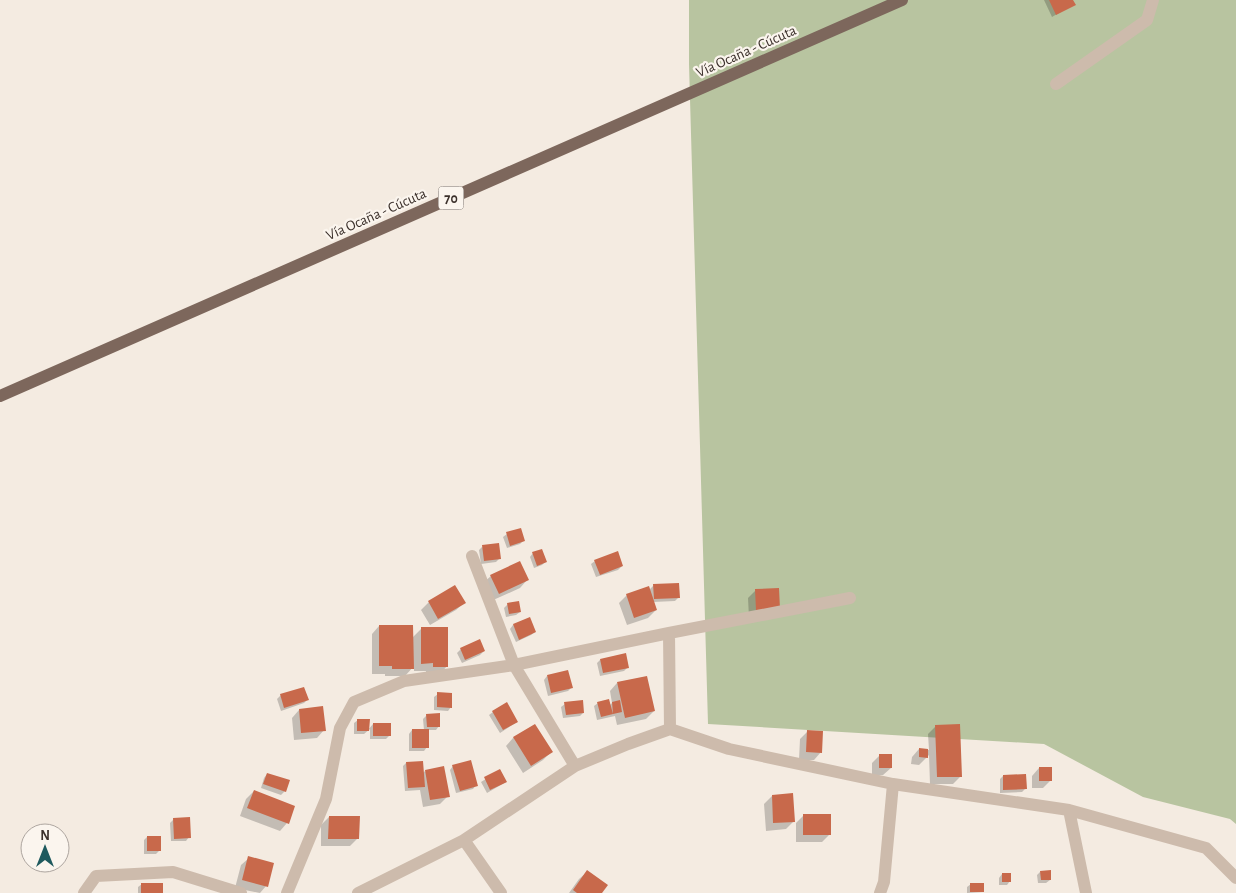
<svg xmlns="http://www.w3.org/2000/svg" width="1236" height="893" viewBox="0 0 1236 893" font-family="'Alegreya Sans',sans-serif">
	<style>
		.green { fill: #b8c4a0 }
		.shadow { fill: #0003 }
		.building { fill: #c8694b }
		.lines { fill: none; stroke-linecap: round; stroke-linejoin: round }
		.street { stroke: #cdbbac; stroke-width: 12 }
		.primary { stroke: #7d675c; stroke-width: 12 }
		.labels { text-anchor: middle; stroke-width: 4.5; stroke-linejoin: round; paint-order: stroke }
		.shield { fill: #fbf5ee; stroke: #756b66; stroke-width: 1 }
		.shield-label { font-size: 14px; font-weight: bold; fill: #3b302b }
		.street-label { font-size: 15px; fill: #3b302b; stroke: #fbf5ee }
	</style>
	<rect width="100%" height="100%" fill="#f4ebe1"/>
	<path class="green" d="M689 0H1236V824L1230 819 1143 797 1044 744 708 724 689 64Z"/>
	<path class="shadow" d="M1044 0H1072L1074 4 1052 17Z
		M507 534 523 541 520 544 507 548 503 537Z
		M482 547 500 558 496 562 481 564 479 550Z
		M533 553 545 562 542 565 534 568 530 557Z
		M595 561 622 566 618 570 596 577 591 564Z
		M491 576 527 580 520 588 491 601 483 583Z
		M654 585 679 597 675 601 653 602 656 610 648 618 627 625 619 603 627 595 649 590Z
		M455 587 464 603 456 610 430 625 421 610 429 602Z
		M778 589 749 618 748 598 756 590Z
		M508 604 520 612 516 615 506 617 504 608Z
		M529 619 535 632 531 635 516 642 510 629 513 625Z
		M379 626 412 638 421 629 447 666 440 674H426V671H414V666L405 676H385V674H372V634Z
		M479 641 484 651 480 655 462 663 457 653 461 649Z
		M600 660 627 668 624 671 600 676 597 663Z
		M547 676 571 688 568 691 548 696 544 680Z
		M617 683 654 711 646 719 617 725 615 716 597 720 594 706 598 703 610 705 612 703 610 691Z
		M438 694 451 707 448 711 434 710V697Z
		M281 695 307 700 304 703 281 711 277 699Z
		M565 704 583 713 580 716 563 718 561 707Z
		M299 710 324 730 317 738 294 740 292 718Z
		M493 712 517 722 500 733 489 715Z
		M427 715 439 726 436 730H427V747L424 751H409V734L412 730H424L423 719Z
		M358 720 368 730 373 724 390 735 386 739H370V729L364 734H354V723Z
		M534 725 551 752 543 760 523 773 506 746 513 738Z
		M936 726 961 776 953 784H930L929 755 919 765 911 764 912 757 919 749 929 750 928 734Z
		M807 732 821 752 814 760H799L800 739Z
		M880 755 891 768 883 775H872V763Z
		M406 763 423 773 425 771 448 796 440 804 423 807 420 790 405 791 403 766Z
		M453 766 476 785 473 789 456 793 450 770Z
		M1039 768 1051 780 1043 788H1032V776Z
		M500 770 506 782 487 793 481 782Z
		M267 774 285 791 281 795 261 788 264 778Z
		M1003 776 1025 789 1022 792 1000 793V779Z
		M254 791 287 823 280 831 240 816 246 799Z
		M772 796 794 821 786 829 766 831 764 804Z
		M804 815 829 835 822 842H796V823Z
		M329 817 358 838 350 846H321V825Z
		M174 819 189 837 186 841H171L170 823Z
		M147 837 160 850 156 854H144V840Z
		M249 858 266 886 260 893 235 888 241 865Z
		M587 872 601 893H569L579 879Z
		M1040 872 1050 880 1046 883H1038L1037 875Z
		M1002 874 1010 881 1007 885H999V878Z
		M142 884 162 893H138V887Z
		M971 884 983 892 967 893V887Z"/>
	<path class="building" d="M1049 0H1073L1076 5 1056 15Z
		M521 528 525 541 510 546 506 532Z
		M499 543 501 559 484 561 482 545Z
		M542 549 547 562 537 566 532 552Z
		M618 551 623 566 600 575 594 560Z
		M520 561 529 580 499 594 490 575Z
		M679 583 680 598 654 599 653 584Z
		M455 585 466 603 438 619 428 601Z
		M649 586 657 610 634 618 626 594Z
		M779 588 780 609 756 610 755 589Z
		M519 601 521 612 509 614 507 603Z
		M530 617 536 632 519 640 513 624Z
		M379 625H413L414 669H392V666H379Z
		M421 627H448V667H433V663L421 664Z
		M480 639 485 651 465 660 460 648Z
		M626 653 629 668 603 673 600 659Z
		M568 670 573 688 551 693 547 675Z
		M647 676 655 711 625 718 617 682Z
		M304 687 309 700 284 708 280 694Z
		M437 692 452 693V708L437 707Z
		M609 699 613 714 601 717 597 702Z
		M583 700 584 713 566 715 564 702Z
		M620 700 622 712 613 714 612 702Z
		M507 702 518 722 503 730 492 711Z
		M323 706 326 731 301 733 299 709Z
		M440 713V727H427L426 714Z
		M357 719H370L369 731H357Z
		M373 723H391V736H373Z
		M535 724 553 752 531 766 513 737Z
		M960 724 962 777H937L935 725Z
		M412 729H429V748H412Z
		M807 730 823 731 822 753 806 752Z
		M919 748 928 749V758L919 757Z
		M879 754H892V768H879Z
		M471 760 478 786 460 791 452 765Z
		M423 761 425 787 408 788 406 762Z
		M444 766 450 797 430 800 425 770Z
		M1039 767H1052V781H1039Z
		M500 769 507 782 490 790 484 777Z
		M267 773 290 780 286 792 263 784Z
		M1026 774 1027 789 1003 790V775Z
		M254 790 295 806 289 824 247 808Z
		M793 793 795 822 773 823 772 795Z
		M803 814H831V835H803Z
		M329 816H360L359 839H328Z
		M190 817 191 838 174 839 173 818Z
		M147 836H161V851H147Z
		M248 856 274 863 268 887 242 880Z
		M587 870 608 885 602 893H577L573 890Z
		M1051 870V880H1041L1040 871Z
		M1002 873H1011V882H1002Z
		M141 883H163V893H141Z
		M970 883H984V892H970Z"/>
	<g class="lines">
		<path class="street" d="M1056 84 1147 20 1153 0
			M472 556 514 665 575 766
			M669 633 670 729
			M1069 810 1086 893
			M464 840 501 893
			M84 893 96 876 173 872 241 893
			M287 893 326 799 340 728 354 702 404 681 514 665 669 633 850 598
			M358 893 464 840 575 766 628 744 670 729 729 749 893 784 1069 810 1206 848 1236 878
			M880 893 884 882 893 784"/>
		<path class="primary" d="M0 396 902 0"/>
	</g>
	<g class="labels">
		<rect class="shield" x="438.5" y="186.5" width="25" height="23" rx="4"/>
		<g class="shield-label">
			<text x="451" y="203">70</text>
		</g>
		<g class="street-label">
			<text transform="translate(746 51) rotate(-24)" y="5">Vía Ocaña - Cúcuta</text>
			<text transform="translate(376 214) rotate(-24)" y="5">Vía Ocaña - Cúcuta</text>
		</g>
	</g>
	<g transform="translate(45 848)"><circle r="24" fill="#fbf5ee" stroke="#aea6a0"/>
	<path d="M0-4L9 19L0 12L-9 19Z" fill="#1f5a5e"/>
	<text y="-8" font-size="14" font-weight="bold" text-anchor="middle" fill="#3b302b">N</text>
	</g>
</svg>
